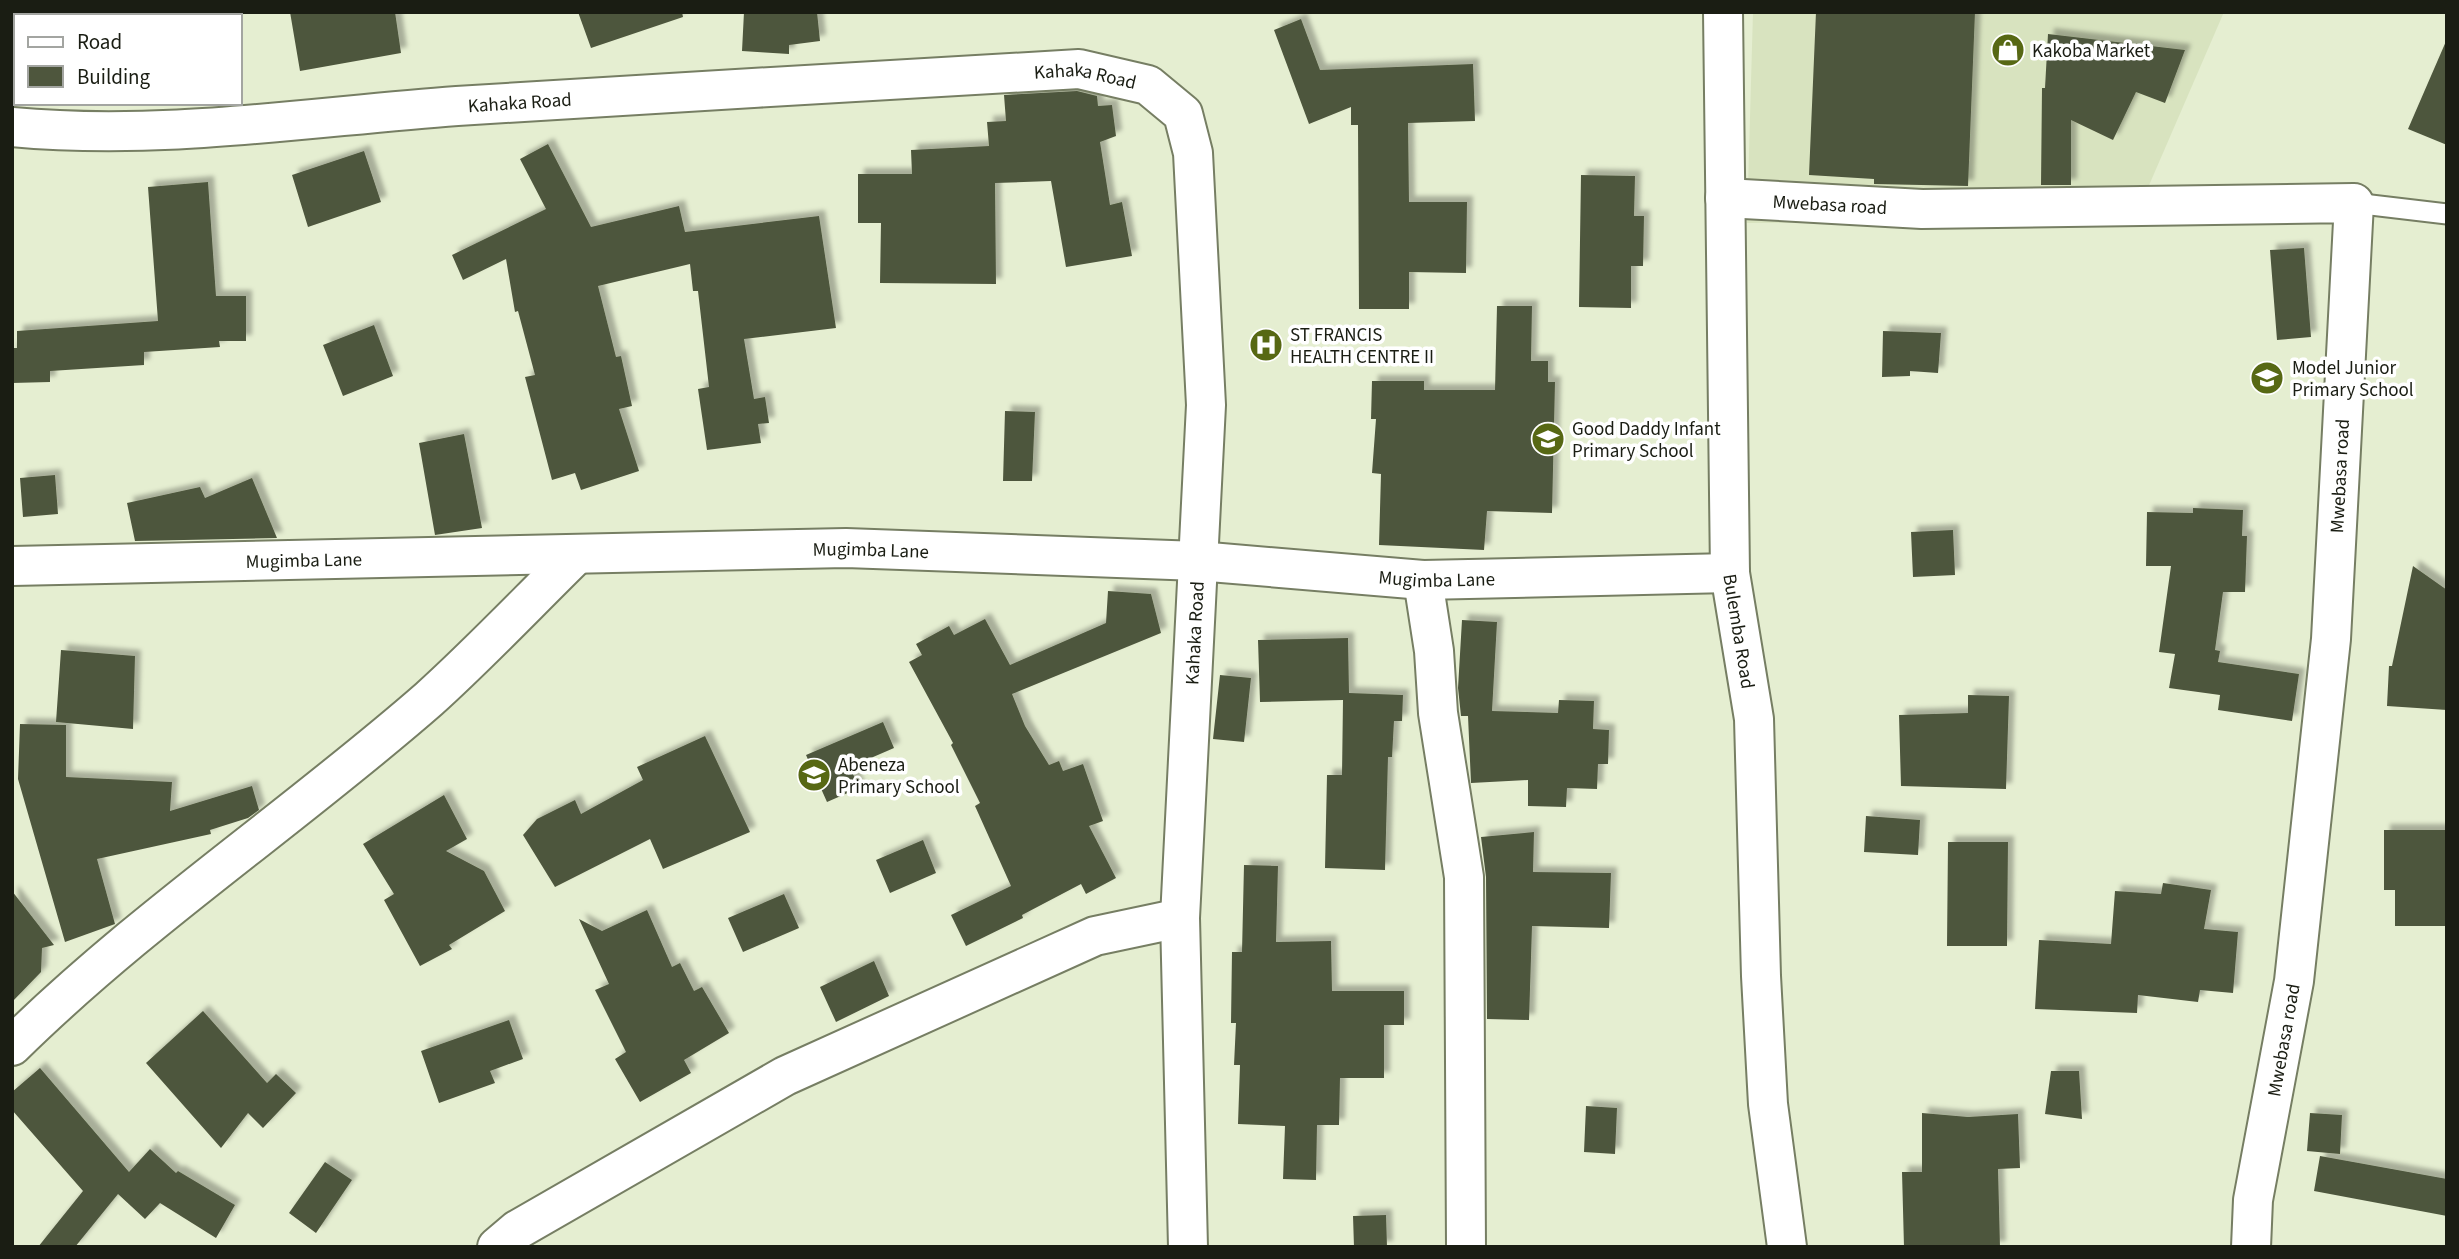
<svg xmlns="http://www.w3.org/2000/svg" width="2459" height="1259" viewBox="0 0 2459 1259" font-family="'Source Sans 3',sans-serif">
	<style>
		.built { fill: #d8e3bf }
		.building { fill: #4e563d; filter: url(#shadow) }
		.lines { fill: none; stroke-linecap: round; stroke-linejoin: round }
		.service-casing { stroke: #767e63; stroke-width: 23 }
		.minor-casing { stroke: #767e63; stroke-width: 42 }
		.secondary-casing { stroke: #767e63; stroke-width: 42 }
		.service { stroke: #fff; stroke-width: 19 }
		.minor { stroke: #fff; stroke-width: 38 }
		.secondary { stroke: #fff; stroke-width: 38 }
		.labels { text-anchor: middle; stroke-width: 7; stroke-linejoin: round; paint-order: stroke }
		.poi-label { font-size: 19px; fill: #1a1d13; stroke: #fff; text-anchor: start }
		.street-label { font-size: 19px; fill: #1a1d13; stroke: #fff }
	</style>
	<defs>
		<filter id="shadow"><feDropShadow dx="6" dy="-6" stdDeviation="2" flood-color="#0004"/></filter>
	</defs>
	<rect width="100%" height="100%" fill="#e5eed1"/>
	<path class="built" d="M1753 12H2224L2134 220 1747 223Z"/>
	<path class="building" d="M290 12H395L401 53 300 71Z
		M578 12H682L683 17 591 48Z
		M744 12H817L820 41 789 45V54L742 51Z
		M1816 12H1975L1968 186 1874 184V179L1809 175Z
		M1301 19 1320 70 1473 64 1475 121 1408 123 1409 202H1467L1466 273 1409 272V309H1359L1358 125H1351V107L1309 124 1274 30Z
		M2048 34 2185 50 2165 103 2136 92 2113 140 2071 120V185H2041L2042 88H2045Z
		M2447 39V145L2408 129Z
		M1077 91 1097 96 1098 106 1112 105 1116 136 1100 142 1110 205 1122 202 1132 256 1066 267 1051 181 995 183 996 284 880 283 881 223H858V174H912L911 150 989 146 987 122 1006 121 1004 95Z
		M548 144 591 227 679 206 685 232 819 216 836 328 744 339 754 399 765 397 769 423 758 424 761 443 707 450 698 389 709 387 698 291H693L690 264 598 286 616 357 621 356 632 406 619 409 639 471 581 490 575 473 552 480 525 377 535 375 518 311 515 312 506 259 463 280 452 255 546 209 520 159Z
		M364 151 381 202 308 227 292 175Z
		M1581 175 1635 176 1634 216H1644L1643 266H1631V308L1579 307Z
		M208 182 216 296H246V341H219L220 347 144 352V365L50 371V382L12 383V348H17V331L158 321 148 187Z
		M2304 248 2311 337 2277 340 2270 250Z
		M1497 306H1532L1531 361H1548V382H1555L1552 513 1487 511 1484 550 1379 545 1381 474 1372 473 1376 419H1371L1372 381H1424V390H1495Z
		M374 325 393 376 343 396 323 345Z
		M1883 331 1941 333 1938 373 1910 371V376L1882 377Z
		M1005 411 1035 412 1032 481H1003Z
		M464 434 482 528 435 535 419 443Z
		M55 475 58 514 23 517 20 478Z
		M252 478 277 538 135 541 127 503 200 487 205 498Z
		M2193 508 2243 510 2242 536H2247L2245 592H2223L2215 650 2220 651 2218 662 2299 674 2292 721 2218 710 2220 695 2169 688 2175 654 2159 652 2171 566H2146L2147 512 2193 513Z
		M1953 530 1955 575 1913 577 1911 532Z
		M2413 566 2447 590V710L2387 706 2389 666H2392Z
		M1108 591 1151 594 1161 633 1012 694 1025 726 1049 765 1059 761 1063 771 1083 764 1103 821 1089 826 1116 878 1086 894 1081 884 1022 915 1023 918 966 946 951 915 1011 886 975 806 980 803 951 745 953 743 909 662 922 655 916 644 949 626 954 635 985 619 1010 665 1106 623Z
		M1462 620 1497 622 1492 711 1558 713 1559 700 1594 701 1593 729 1609 730 1608 764H1598L1597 789 1567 788 1566 807 1528 806V780L1471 783 1468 716H1461L1458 688Z
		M1348 638 1349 693 1403 695 1402 721H1394L1392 757H1388L1385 870 1325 868 1327 775H1342L1343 700 1260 702 1258 640Z
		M61 650 135 656 133 729 56 722Z
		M1220 675 1251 678 1244 742 1213 739Z
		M1968 695 2009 696 2006 789 1901 786 1899 715 1968 713Z
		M883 722 894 748 850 767 859 788 827 802 806 755Z
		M20 724 66 725V777L172 782 170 811 252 786 259 810 248 818 210 830 211 834 97 859 115 924 65 942 18 779Z
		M705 736 750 832 663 869 650 839 555 887 523 835 537 819 575 800 581 814 643 780 637 767Z
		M444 795 467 839 446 851 484 871 505 911 449 945 452 949 420 966 384 900 394 894 363 844Z
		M1866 816 1920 820 1918 855 1864 852Z
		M2384 830H2447V926H2395V890H2384Z
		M1534 832 1533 872 1611 873 1609 928 1532 926 1529 1020 1487 1019 1486 877 1481 837Z
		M923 840 936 873 890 893 876 860Z
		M1948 842H2008L2007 946H1947Z
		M1244 865 1278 866 1276 942 1331 941 1332 991H1404V1025H1384V1078H1340L1339 1125H1317L1316 1180 1283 1179 1285 1126 1238 1124 1240 1065H1234L1236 1023H1231L1232 952H1242Z
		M2163 883 2211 890 2204 929 2238 932 2233 993 2200 990 2198 1002 2138 995 2137 1013 2035 1009 2039 940 2111 944 2115 891 2161 894Z
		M12 891 54 945 42 948 41 972 12 1002Z
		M784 894 799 928 743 952 728 918Z
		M647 910 672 967 680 963 694 991 702 987 729 1033 684 1060 691 1073 640 1102 615 1059 626 1052 595 990 609 984 579 919 602 931Z
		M874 961 889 996 836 1022 820 987Z
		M203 1011 267 1083 276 1074 296 1093 263 1128 248 1113 221 1148 146 1063Z
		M509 1020 523 1059 490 1071 495 1083 439 1103 421 1051Z
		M40 1068 129 1172 150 1149 176 1173 178 1171 235 1205 216 1238 160 1203 145 1219 118 1194 75 1247H38L83 1191 12 1110V1092Z
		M2051 1071H2079L2082 1119 2045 1114Z
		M1586 1106 1617 1108 1615 1154 1584 1152Z
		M1922 1113 1968 1117 2018 1114 2020 1168 1998 1169 2000 1247H1904L1902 1172H1922Z
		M2310 1113 2342 1115 2340 1154 2307 1151Z
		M2320 1156 2447 1179V1216L2314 1191Z
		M325 1162 352 1180 316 1233 289 1213Z
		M1386 1215 1387 1247H1354L1353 1216Z"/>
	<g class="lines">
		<defs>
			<path id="service" d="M2354 203 2447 214"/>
			<g id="minor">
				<path id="s1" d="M12 127C162 141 308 117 457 106 664 92 872 82 1079 69L1148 85 1183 114 1193 153 1206 405 1180 918 1188 1247"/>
				<path id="s2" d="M1725 198 1922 209 2354 203 2331 639 2294 981 2253 1200 2251 1247"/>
				<path id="s3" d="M12 566 846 548 1198 561 1423 580 1730 573"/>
				<path d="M1423 580 1434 651 1438 713 1464 877 1466 1247"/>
				<path d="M12 1046C141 919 293 818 429 699 480 653 528 602 577 554"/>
				<path d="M497 1247 517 1230 785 1076 1095 936 1180 918"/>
			</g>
			<g id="secondary">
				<path id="s4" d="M1723 12 1730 573 1754 719 1761 976 1768 1104 1787 1247"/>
			</g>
		</defs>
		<use href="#service" class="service-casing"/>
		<use href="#minor" class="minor-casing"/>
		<use href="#secondary" class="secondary-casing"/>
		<use href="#service" class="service"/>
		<use href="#minor" class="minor"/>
		<use href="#secondary" class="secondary"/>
	</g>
	<defs>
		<symbol id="shop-disc" viewBox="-11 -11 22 22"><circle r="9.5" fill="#576814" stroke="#fff"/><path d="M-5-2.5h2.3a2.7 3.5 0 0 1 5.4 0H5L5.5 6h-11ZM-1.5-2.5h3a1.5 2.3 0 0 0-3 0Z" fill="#fff"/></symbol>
		<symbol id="hospital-disc" viewBox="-11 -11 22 22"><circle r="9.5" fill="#576814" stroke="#fff"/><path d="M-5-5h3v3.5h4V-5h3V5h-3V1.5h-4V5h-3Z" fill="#fff"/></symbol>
		<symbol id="school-disc" viewBox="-11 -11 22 22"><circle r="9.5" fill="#576814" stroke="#fff"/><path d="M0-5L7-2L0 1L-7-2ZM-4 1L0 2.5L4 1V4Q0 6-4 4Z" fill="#fff"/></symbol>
	</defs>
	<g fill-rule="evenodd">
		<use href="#shop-disc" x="1989" y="31" width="38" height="38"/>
		<use href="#hospital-disc" x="1247" y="326" width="38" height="38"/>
		<use href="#school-disc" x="2248" y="359" width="38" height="38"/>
		<use href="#school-disc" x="1529" y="420" width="38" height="38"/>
		<use href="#school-disc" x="795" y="756" width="38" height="38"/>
	</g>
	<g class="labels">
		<g class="poi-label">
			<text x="2032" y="57">Kakoba Market</text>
			<text x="1290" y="341">ST FRANCIS<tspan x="1290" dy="22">HEALTH CENTRE II</tspan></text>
			<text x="2292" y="374">Model Junior<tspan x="2292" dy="22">Primary School</tspan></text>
			<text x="1572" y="435">Good Daddy Infant<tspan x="1572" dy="22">Primary School</tspan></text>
			<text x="838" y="771">Abeneza<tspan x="838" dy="22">Primary School</tspan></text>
		</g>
		<g class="street-label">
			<text dy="7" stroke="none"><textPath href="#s1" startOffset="1076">Kahaka Road</textPath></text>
			<text dy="7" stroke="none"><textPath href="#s1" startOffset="509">Kahaka Road</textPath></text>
			<text dy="7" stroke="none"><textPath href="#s2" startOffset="105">Mwebasa road</textPath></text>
			<text transform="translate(2339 476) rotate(-87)" y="7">Mwebasa road</text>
			<text dy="7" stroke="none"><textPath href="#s3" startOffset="859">Mugimba Lane</textPath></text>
			<text dy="7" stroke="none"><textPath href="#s3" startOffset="292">Mugimba Lane</textPath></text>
			<text dy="7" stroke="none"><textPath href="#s3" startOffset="1426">Mugimba Lane</textPath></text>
			<text dy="7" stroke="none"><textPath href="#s4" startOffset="620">Bulemba Road</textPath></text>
			<text transform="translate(1194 633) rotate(-87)" y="7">Kahaka Road</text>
			<text transform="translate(2283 1040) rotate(-80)" y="7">Mwebasa road</text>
		</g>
	</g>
	<rect width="2459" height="1259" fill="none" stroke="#1a1d13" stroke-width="28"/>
	<rect x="14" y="14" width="228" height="91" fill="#ffffff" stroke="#a3a5a1" stroke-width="2"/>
	<rect x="28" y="37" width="35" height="10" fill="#ffffff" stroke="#a3a5a1" stroke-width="2"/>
	<text x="77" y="49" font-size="21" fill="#1a1d13">Road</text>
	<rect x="28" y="66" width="35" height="21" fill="#4e563d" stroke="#a3a5a1" stroke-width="2"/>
	<text x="77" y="84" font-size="21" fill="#1a1d13">Building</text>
</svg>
